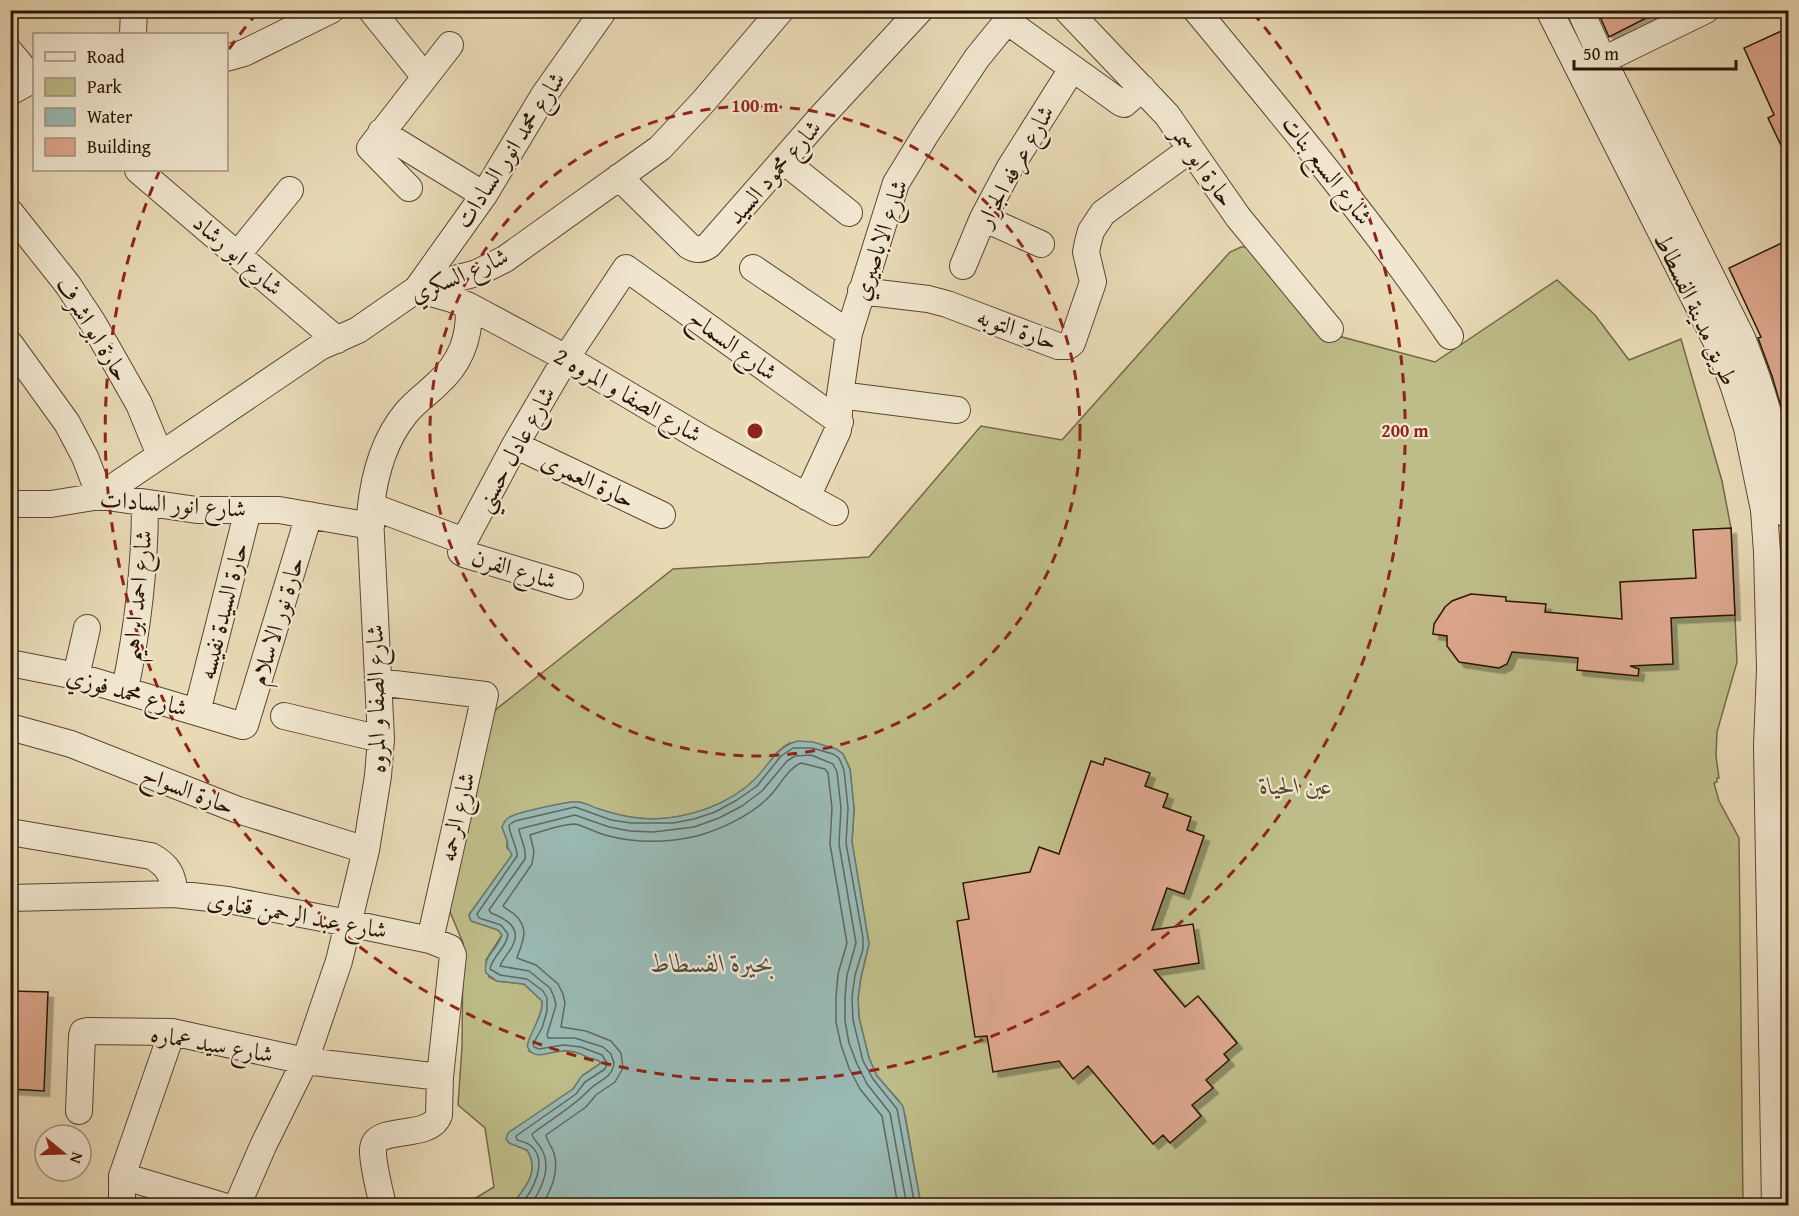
<svg xmlns="http://www.w3.org/2000/svg" width="1799" height="1216" viewBox="0 0 1799 1216" font-family="'Gentium Book Plus',Amiri,serif">
	<style>
		.green { fill: #bebd89; stroke: #746847; stroke-width: 1.5 }
		.water { fill: #99bab5; stroke: #6d786f; stroke-width: 1.5 }
		.lines { fill: none; stroke-linecap: round; stroke-linejoin: round }
		.shore { stroke: #62675d; stroke-width: 1.5 }
		.building { fill: #dda78d; stroke: #2b1405; stroke-width: 1.5; filter: url(#shadow) }
		.street-casing { stroke: #5a4631; stroke-width: 28 }
		.street { stroke: #f1e7d0; stroke-width: 26 }
		.ring { fill: none; stroke: #8f2418; stroke-width: 3; stroke-dasharray: 10 8 }
		.labels { text-anchor: middle; stroke-width: 4.5; stroke-linejoin: round; paint-order: stroke }
		.street-label { font-size: 24px; fill: #2b1405; stroke: #f1e7d0 }
		.park-label { font-size: 24px; font-style: italic; fill: #57472d; stroke: #f1e7d0 }
		.water-label { font-size: 26px; font-style: italic; fill: #524e43; stroke: #f1e7d0 }
		.centre { fill: #8f2418; stroke: #f1e7d0; stroke-width: 3 }
		.ring-label { font-size: 18px; text-anchor: middle; font-weight: bold; fill: #8f2418; stroke: #f1e7d0; stroke-width: 4.5; stroke-linejoin: round; paint-order: stroke }
	</style>
	<defs>
		<filter id="shadow"><feDropShadow dx="5.5" dy="5.5" stdDeviation="0" flood-color="#0004"/></filter>
	</defs>
	<rect width="100%" height="100%" fill="#e9dab6"/>
	<filter id="stains"><feTurbulence type="fractalNoise" baseFrequency=".00333" numOctaves="4"/><feColorMatrix values="0 0 0 0 .2 0 0 0 0 .09 0 0 0 0 .02 0 0 0 .5 -.17"/></filter>
	<radialGradient id="worn" r=".72"><stop offset=".6" stop-color="#630" stop-opacity="0"/><stop offset="1" stop-color="#630" stop-opacity=".3"/></radialGradient>
	<path class="green" d="M1241 247H1247L1316 330 1435 362 1557 280 1595 315 1629 360 1681 339 1722 481 1731 528 1737 662 1717 732 1716 756 1719 778H1717V782L1714 783 1719 801 1739 838 1743 1205H921L905 1115 899 1101 877 1076 869 1058 859 1018 858 998 861 977 869 944 852 842 854 809 850 769 843 754 836 749 790 743C773 751 767 769 753 782 726 805 687 819 652 819 633 819 616 815 598 809 591 807 584 802 577 802 569 801 517 813 510 817 506 820 504 823 502 827L507 840V848L511 852 512 855 469 915 471 921 498 930 502 935 486 960 489 977 497 981 524 984 542 1001V1010L529 1051C540 1058 549 1051 561 1051 571 1050 580 1053 589 1057 594 1060 597 1058 601 1063L583 1075 573 1089 508 1134 509 1143 527 1150C541 1172 524 1189 512 1205H464L494 1187 485 1128 458 1105 462 1047 463 943 445 900 494 711 673 569 869 557 981 426 1062 440 1230 252Z"/>
	<path class="water" d="M798 741 813 742 836 749 843 754 850 769 854 809 852 842 869 944 861 977 858 998 859 1018 869 1058 877 1076 903 1106 921 1205H512C524 1189 541 1172 527 1150L509 1143 506 1139 508 1133 573 1089 581 1077 601 1063C597 1058 594 1060 589 1058 580 1053 572 1050 562 1051 552 1051 534 1061 528 1048 524 1042 544 1016 542 1001L524 984 497 981 486 973C482 957 498 949 502 935L498 930 471 921 469 915 512 855 508 848 507 840 502 827C504 823 505 819 510 817 518 812 569 801 577 802 585 802 592 807 599 809 617 815 635 819 653 819 689 818 729 805 755 779 769 765 777 746 798 741Z"/>
	<g class="lines">
		<path class="shore" d="M519 1206C532 1193 550 1160 530 1145 527 1143 521 1141 517 1140L516 1136 576 1094 585 1082 605 1069 607 1063 602 1055 581 1047 563 1045 539 1049 534 1047 533 1044 542 1028 547 1011V998L543 991 527 979 500 975 490 969C492 956 507 948 508 934L501 925 479 918 477 914 517 856C518 848 509 834 509 825L515 821 575 807 611 820 631 823H673L694 819 715 812 737 800 757 786 781 756 793 748H812L833 754 839 758 844 770 848 808 846 843 863 938V949L855 975 852 997 853 1020 863 1061 873 1079 897 1109 915 1206
			M530 1206C541 1190 552 1168 542 1150 539 1143 533 1140 532 1134 551 1119 572 1108 589 1090 598 1080 612 1079 614 1063L611 1054 603 1047 575 1038H548L547 1035 556 1005 554 997 550 988 529 971 500 966C503 958 510 952 513 945 522 927 504 918 491 913L489 910 525 859C527 848 520 839 519 829L575 815 609 827 630 831 653 832 694 827 719 818 742 806 762 791 787 761 795 756 811 755 833 764 837 772 841 808 839 844 856 943 847 975 845 997V1021L849 1043 857 1064 867 1084 890 1113 907 1206
			M541 1206C551 1191 559 1171 554 1153 552 1147 547 1141 546 1135L586 1107 596 1095 615 1082 623 1068 621 1053 611 1041 586 1031 561 1027 565 1003 563 994 558 984 536 965 517 958C522 942 531 929 514 914 510 911 506 909 503 906L532 864 534 851 530 835C539 832 565 824 575 824 582 825 597 833 605 835 634 843 667 843 697 836 722 829 751 815 769 797 779 787 788 768 801 763L825 769 828 773 832 808 830 844 847 943 838 974 836 997V1022L841 1045 849 1068 860 1089 882 1116 898 1206"/>
	</g>
	<path class="building" d="M1597 10H1662L1609 37Z
		M1788 28V160L1768 118 1774 115 1744 48Z
		M1788 240V431L1772 376 1758 338 1761 337 1729 268Z
		M1731 528 1735 615 1671 618 1673 664 1630 666 1639 669 1638 676 1577 670 1578 658 1512 652 1507 664 1499 668 1459 662 1447 646V636L1433 634 1434 624 1445 607 1452 601 1471 594 1506 597V601L1546 604 1545 612 1622 619 1620 582 1696 578 1693 530Z
		M1105 758 1150 773 1145 786 1168 794 1163 807 1191 817 1187 830 1204 836 1184 894 1167 888 1152 930 1193 924 1199 963 1154 970 1185 1007 1198 996 1237 1043 1224 1054 1229 1060 1206 1080 1213 1088 1192 1105 1201 1116 1170 1143 1163 1135 1153 1144 1088 1066 1073 1079 1059 1061 993 1072 987 1036 975 1037 957 921 969 919 963 883 1030 872 1039 847 1059 854 1091 761 1103 765Z
		M10 991 48 992 44 1091 10 1089Z"/>
	<g class="lines">
		<defs>
			<path id="street" d="M371 10 425 77
				M604 10 544 95 484 195 417 289 452 299 469 306 566 358 703 439 835 512
				M1067 10 1167 115 1238 217 1330 329
				M1196 10C1284 116 1372 222 1450 336
				M1549 10 1719 347 1734 387 1747 428 1764 510 1767 552 1770 669 1767 746 1775 1206
				M1580 10 1603 60 1742 338C1765 395 1782 453 1788 515
				M1007 21 1121 103 1124 104 1142 88
				M133 34 134 10
				M10 52 34 81
				M226 58 244 53 331 10
				M1587 68 1706 10
				M10 92 34 79
				M381 132 484 195
				M784 161 849 213
				M138 170 337 340
				M619 177 689 246C697 251 702 250 709 245L821 117 920 10
				M409 188 370 148 450 45
				M10 212 68 285 93 323 139 404 160 455
				M983 218 1041 244
				M238 254 290 190
				M963 266 983 218 1009 169 1072 69
				M753 268 849 333
				M861 291 928 299 947 304 1058 346H1068L1072 343 1093 282 1086 252 1088 242 1091 231 1103 213 1191 149
				M10 344 67 423 85 457 100 496 320 347 358 330 417 289 477 273 505 259 660 148 703 102 781 10
				M840 395 957 410
				M515 445 662 515
				M807 497 838 430 840 395 849 333 896 183 926 134 977 58 1016 10
				M10 504H51L100 496 197 510H279L371 526
				M371 506 464 541 461 552 464 554 570 586
				M464 541 515 445 566 358 626 268 840 422
				M10 663 76 676 243 726 245 725 309 515
				M76 676 87 628
				M378 682 485 695 430 940
				M125 689C138 627 145 566 145 503
				M197 712 248 510
				M284 716 381 739
				M10 727 71 744 238 810 366 850
				M10 832 151 856C168 865 174 876 174 894
				M10 898 174 894 228 900 348 923 430 940 450 948 453 955 440 1077 439 1115C430 1141 375 1124 373 1149 372 1163 380 1191 383 1206
				M79 1111 82 1036 83 1032 87 1031 172 1032 305 1061 440 1077
				M122 1176 223 1206
				M122 1206V1176L172 1032
				M237 1206 263 1146 305 1061 339 961 366 850 378 776 381 739 370 516C373 480 382 442 406 413 415 402 427 394 437 384 461 363 470 338 469 306"/>
		</defs>
		<use href="#street" class="street-casing"/>
		<use href="#street" class="street"/>
	</g>
	<g class="ring">
		<circle cx="755" cy="431" r="325"/>
		<path d="M229 49A650 650 0 0 1 257 13M1253 13A650 650 0 1 1 159 172"/>
	</g>
	<g class="labels">
		<g class="street-label">
			<text transform="translate(510 150) rotate(-57)" y="8">شارع محمد انور السادات</text>
			<text transform="translate(1015 166) rotate(-61)" y="8">شارع عرفه الجزار</text>
			<text transform="translate(1203 166) rotate(55)" y="8">حارة ابو سمر</text>
			<text transform="translate(1327 170) rotate(52)" y="8">شارع السبع بنات</text>
			<text transform="translate(774 172) rotate(-49)" y="8">شارع محمود السيد</text>
			<text transform="translate(880 240) rotate(-71)" y="8">شارع الاباصيري</text>
			<text transform="translate(238 255) rotate(41)" y="8">شارع ابو رشاد</text>
			<text transform="translate(459 275) rotate(-23)" y="8">شارع السكري</text>
			<text transform="translate(1696 309) rotate(65)" y="8">طريق مدينة الفسطاط</text>
			<text transform="translate(93 329) rotate(58)" y="8">حارة ابو اشرف</text>
			<text transform="translate(1017 329) rotate(19)" y="8">حارة التوبه</text>
			<text transform="translate(733 345) rotate(36)" y="8">شارع السماح</text>
			<text transform="translate(628 395) rotate(30)" y="8">شارع الصفا و المروه 2</text>
			<text transform="translate(515 449) rotate(-61)" y="8">شارع عادل حسني</text>
			<text transform="translate(588 480) rotate(25)" y="8">حارة العمرى</text>
			<text transform="translate(173 504) rotate(4)" y="8">شارع انور السادات</text>
			<text transform="translate(514 569) rotate(17)" y="8">شارع الفرن</text>
			<text transform="translate(137 596) rotate(-84)" y="8">شارع احمد ابراهيم</text>
			<text transform="translate(223 611) rotate(-76)" y="8">حارة السيدة نفيسه</text>
			<text transform="translate(277 621) rotate(-73)" y="8">حارة نور الاسلام</text>
			<text transform="translate(127 692) rotate(16)" y="8">شارع محمد فوزي</text>
			<text transform="translate(376 699) rotate(-91)" y="8">شارع الصفا و المروه</text>
			<text transform="translate(188 790) rotate(21)" y="8">حارة السواح</text>
			<text transform="translate(457 817) rotate(-77)" y="8">شارع الرحمه</text>
			<text transform="translate(297 915) rotate(10)" y="8">شارع عبد الرحمن قناوى</text>
			<text transform="translate(212 1044) rotate(10)" y="8">شارع سيد عماره</text>
		</g>
		<g class="park-label">
			<text x="1296" y="794">عين الحياة</text>
		</g>
		<g class="water-label">
			<text x="712" y="972">بحيرة الفسطاط</text>
		</g>
	</g>
	<circle cx="755" cy="431" r="9" class="centre"/>
	<g class="ring-label">
		<text x="755" y="112">100 m</text>
		<text x="1405" y="437">200 m</text>
	</g>
	<rect width="1799" height="1216" fill="none" stroke="#e9dab6" stroke-width="36"/>
	<rect x="12" y="12" width="1775" height="1192" fill="none" stroke="#2b1405" stroke-width="3"/>
	<rect x="18" y="18" width="1763" height="1180" fill="none" stroke="#2b1405" stroke-width="1.5"/>
	<rect x="33" y="33" width="195" height="138" fill="#f1e7d0" stroke="#a2937f" stroke-width="1.5"/>
	<rect x="45" y="52" width="30" height="9" fill="#f1e7d0" stroke="#a2937f" stroke-width="1.5"/>
	<text x="87" y="63" font-size="18" fill="#2b1405">Road</text>
	<rect x="45" y="78" width="30" height="18" fill="#bebd89" stroke="#a2937f" stroke-width="1.5"/>
	<text x="87" y="93" font-size="18" fill="#2b1405">Park</text>
	<rect x="45" y="108" width="30" height="18" fill="#99bab5" stroke="#a2937f" stroke-width="1.5"/>
	<text x="87" y="123" font-size="18" fill="#2b1405">Water</text>
	<rect x="45" y="138" width="30" height="18" fill="#dda78d" stroke="#a2937f" stroke-width="1.5"/>
	<text x="87" y="153" font-size="18" fill="#2b1405">Building</text>
	<g transform="translate(63 1153) rotate(109)"><circle r="28" fill="#f1e7d0" stroke="#a2937f" stroke-width="1.5"/>
	<path d="M0-4.5L10 22L0 15L-10 22Z" fill="#8f2418"/>
	<text y="-9" font-size="16" font-weight="bold" text-anchor="middle" fill="#2b1405">N</text>
	</g>
	<path d="M1574 60v9h162v-9" fill="none" stroke="#2b1405" stroke-width="3"/>
	<text x="1583" y="60" font-size="18" fill="#2b1405" stroke="#f1e7d0" stroke-width="4.5" paint-order="stroke">50 m</text>
	<rect width="100%" height="100%" filter="url(#stains)"/>
	<rect width="100%" height="100%" fill="url(#worn)"/>
</svg>
